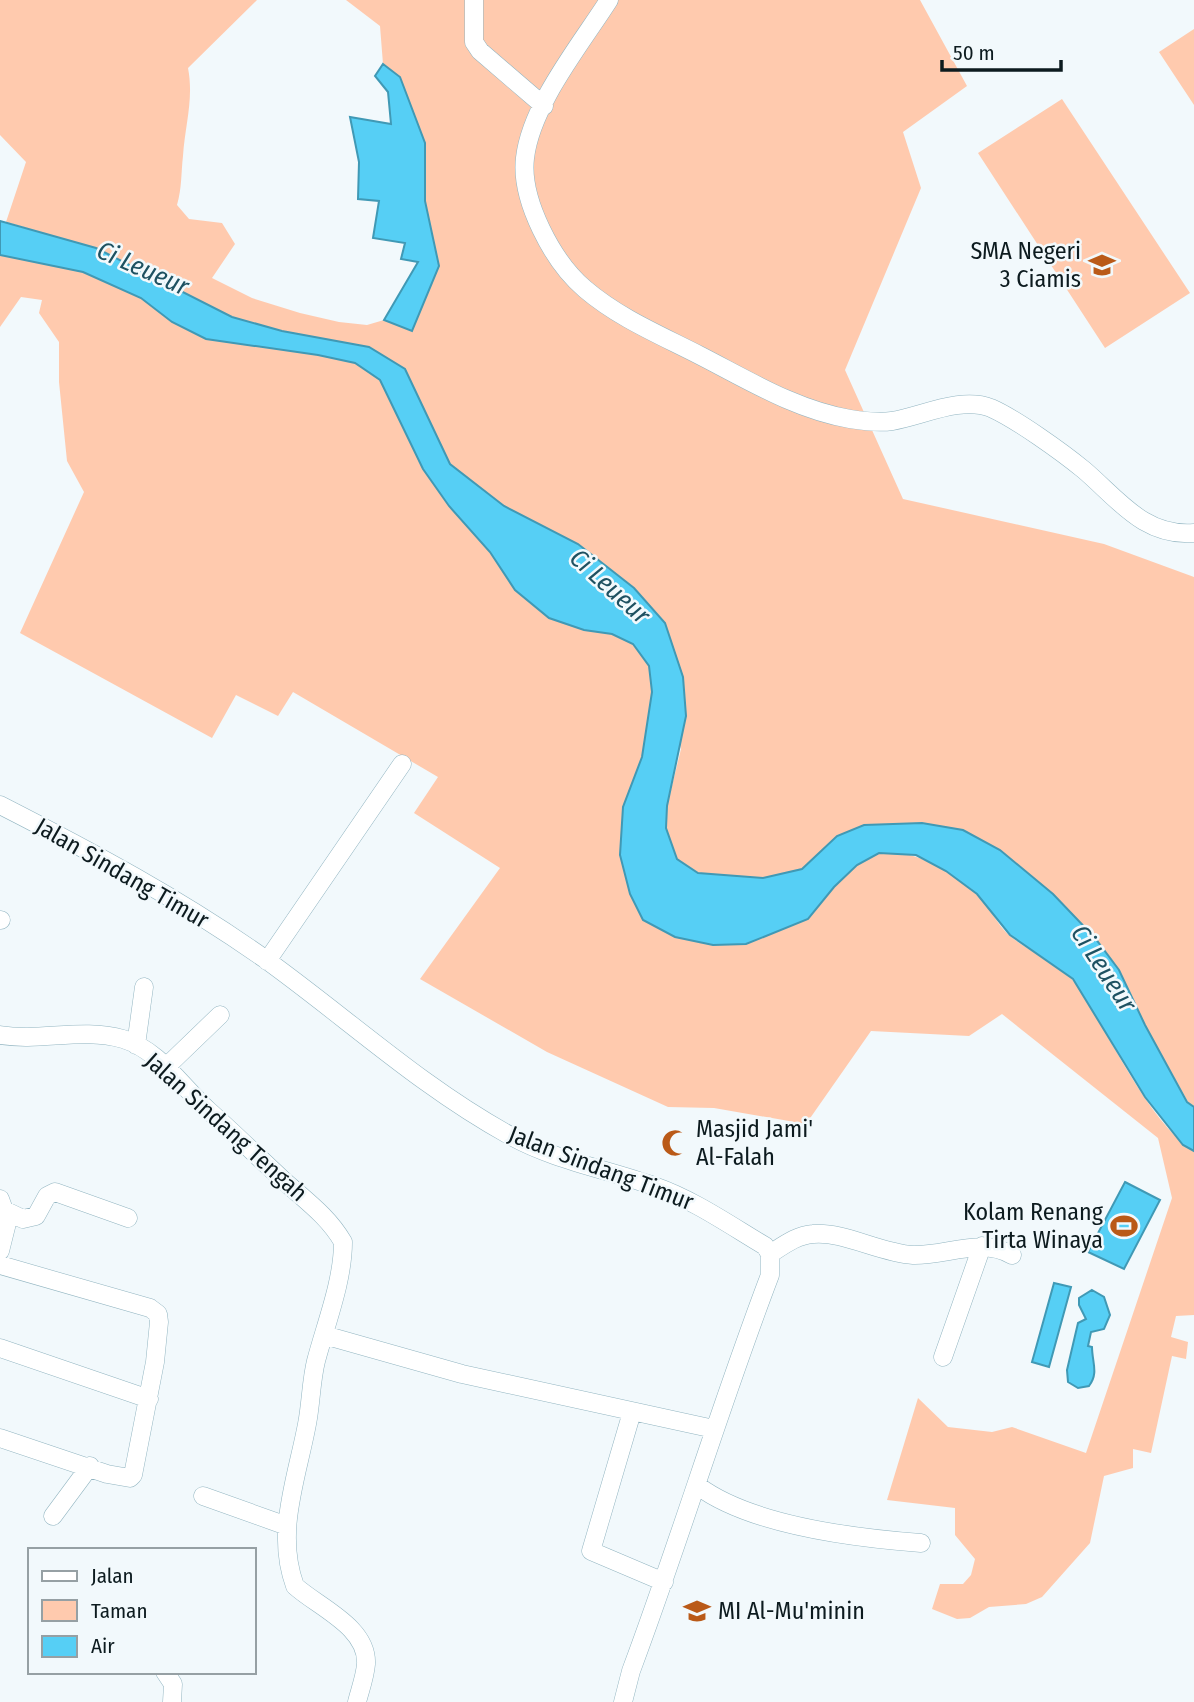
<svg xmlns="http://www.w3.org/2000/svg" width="1194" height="1702" viewBox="0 0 1194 1702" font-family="'Fira Sans Condensed',sans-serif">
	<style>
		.green { fill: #ffcaae }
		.water { fill: #56cff5; stroke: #4099b5; stroke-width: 2 }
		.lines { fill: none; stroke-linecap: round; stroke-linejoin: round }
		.minor-casing { stroke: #92b5c1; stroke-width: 19 }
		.minor { stroke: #fff; stroke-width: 18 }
		.labels { text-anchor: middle; stroke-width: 5; stroke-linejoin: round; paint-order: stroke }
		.poi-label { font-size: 24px; fill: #0d1b1f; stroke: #f2f9fc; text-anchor: end }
		.street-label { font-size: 24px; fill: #0d1b1f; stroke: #f2f9fc }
		.water-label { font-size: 26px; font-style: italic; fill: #1e5161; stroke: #f2f9fc }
	</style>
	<rect width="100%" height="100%" fill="#f2f9fc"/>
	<path class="green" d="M0 0H257L188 68C194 99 185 125 183 156 181 173 182 188 177 205L189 219 222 223 235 244 212 278 252 298 300 313 339 322 367 325 384 320 412 331 439 266 425 201V143L400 77 383 64 380 26 346 0H920L967 86 903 132 921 188 845 370 903 499 1104 544 1194 577V1107L1188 1102 1145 1025 1119 970 1095 938 1053 894 1000 850 963 830 922 823 837 836 802 869 763 878 698 873 676 859 666 828 667 806 681 749 634 588 578 544 504 506 450 464 405 369 369 347 282 331 232 317 96 248 6 222 26 162 0 135Z
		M1194 29V105L1159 52Z
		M1062 99 1190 293 1105 348 978 153Z
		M0 255 83 272 141 298 172 322 206 339 318 355 355 363 380 380 423 469 449 506 490 552 515 590 584 630 612 634 633 644 649 666 652 692 642 757 623 808 620 854 630 894 808 919C827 896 848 864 877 854 907 844 957 874 977 894 990 907 997 925 1010 936 1030 953 1060 961 1075 983 1107 1028 1148 1123 1194 1151V1315L1176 1316 1171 1337 1188 1342 1186 1359 1172 1356 1151 1453 1133 1449V1468L1104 1476 1090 1543 1042 1597 1026 1604 989 1607 970 1618 957 1619 932 1609 940 1584H963L971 1575 975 1559 955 1535V1508L887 1500 918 1398 948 1427 992 1432 1012 1427 1086 1453 1172 1198 1158 1138 1002 1014 969 1036 871 1031 806 1124 714 1108 668 1107 547 1052 420 979 500 868 414 813 438 777 293 692 278 716 236 695 212 738 20 633 84 492 67 461 59 382V342L39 313 42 300 21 297 0 327Z"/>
	<path class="water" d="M383 64 400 77 425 143V201L439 266 412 331 384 320 418 262 401 259 405 243 373 238 379 201 358 199 359 162 350 117 391 124 388 92 375 76Z
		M0 221 96 248 232 317 282 331 369 347 405 369 450 464 504 506 578 544 634 588 665 623 683 677 686 716 667 806 666 828 677 859 698 873 763 878 802 869 837 836 864 825 922 823 963 830 1000 850 1053 894 1095 938 1119 970 1145 1025 1187 1102 1194 1107V1151L1183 1145 1145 1097 1073 979 1010 935 977 894 946 871 916 855 879 853 857 865 834 887 808 919 746 944 713 945 675 937 643 920 630 894 620 855 623 807 642 757 652 692 649 666 633 644 612 634 584 630 549 618 515 590 490 552 449 506 423 469 380 380 355 363 318 355 206 339 172 322 141 298 83 272 0 255Z
		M1125 1182 1160 1200 1124 1269 1088 1252Z
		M1054 1283 1071 1287 1049 1367 1032 1362Z
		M1092 1290 1104 1297 1110 1315 1104 1329 1091 1332 1088 1346 1092 1347C1092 1362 1099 1373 1089 1386L1078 1388 1068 1382 1067 1370 1078 1323 1086 1319 1079 1305V1298Z"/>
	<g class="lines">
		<defs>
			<path id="minor" d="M474 0V42L480 51 544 106
				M609 0C581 44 531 105 525 158 520 200 553 262 585 289 619 318 660 335 699 355 748 380 796 410 850 419 863 421 879 423 892 421 922 416 961 396 991 408 1016 419 1062 452 1084 470 1118 499 1144 537 1194 533
				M0 805C92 852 180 899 265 959 347 1018 420 1086 509 1135 553 1160 606 1169 654 1186 694 1200 728 1224 765 1246L770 1254V1275C720 1406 680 1540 631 1671L623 1702
				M0 920H1
				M267 961 402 764
				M0 1035C41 1042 82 1027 123 1039 159 1050 182 1087 209 1111 234 1133 258 1157 283 1180 305 1200 328 1216 343 1242 343 1281 326 1323 316 1361 311 1381 311 1404 307 1424 297 1478 275 1532 295 1586 318 1607 368 1627 366 1664 365 1677 360 1690 357 1702
				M136 1045 144 987
				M166 1067 220 1015
				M0 1199 4 1210 23 1219 36 1216 47 1196 55 1192 128 1218
				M0 1251 9 1215
				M770 1254C784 1245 797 1235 813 1234 843 1231 880 1253 913 1255 946 1256 982 1237 1012 1255
				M0 1265 150 1308 158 1314 159 1322 155 1362 133 1475 130 1478 107 1474 0 1438
				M324 1335 462 1374 714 1429
				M0 1348 149 1399
				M943 1357 982 1246
				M632 1412 591 1551 664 1582
				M698 1486C752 1526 855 1538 921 1543
				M203 1496 287 1526
				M53 1516 90 1466
				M165 1672 173 1684 172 1702"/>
		</defs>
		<use href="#minor" class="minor-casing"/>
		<use href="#minor" class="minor"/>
	</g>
	<defs>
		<symbol id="school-bare" viewBox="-9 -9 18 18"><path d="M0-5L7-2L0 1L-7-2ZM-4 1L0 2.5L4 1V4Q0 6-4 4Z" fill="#ba5a18" stroke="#f2f9fc" stroke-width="2.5" paint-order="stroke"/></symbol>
		<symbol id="mosque-bare" viewBox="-9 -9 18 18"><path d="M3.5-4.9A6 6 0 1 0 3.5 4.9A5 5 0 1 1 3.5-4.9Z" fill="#ba5a18" stroke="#f2f9fc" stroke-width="2.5" paint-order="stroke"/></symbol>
		<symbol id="stadium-bare" viewBox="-9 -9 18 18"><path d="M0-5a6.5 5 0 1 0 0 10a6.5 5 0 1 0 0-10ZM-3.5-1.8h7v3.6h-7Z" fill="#ba5a18" stroke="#f2f9fc" stroke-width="2.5" paint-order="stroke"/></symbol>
	</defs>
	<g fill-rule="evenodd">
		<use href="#school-bare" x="1083" y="246" width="38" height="38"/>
		<use href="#mosque-bare" x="656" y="1124" width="38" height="38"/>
		<use href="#stadium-bare" x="1105" y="1207" width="38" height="38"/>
		<use href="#school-bare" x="678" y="1592" width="38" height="38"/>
	</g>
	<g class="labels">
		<g class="poi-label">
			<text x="1081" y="259">SMA Negeri<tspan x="1081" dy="28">3 Ciamis</tspan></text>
			<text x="696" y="1137" text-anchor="start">Masjid Jami'<tspan x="696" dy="28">Al-Falah</tspan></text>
			<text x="1103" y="1220">Kolam Renang<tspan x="1103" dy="28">Tirta Winaya</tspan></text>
			<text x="718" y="1619" text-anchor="start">MI Al-Mu'minin</text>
		</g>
		<g class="street-label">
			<text transform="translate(122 873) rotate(30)" y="8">Jalan Sindang Timur</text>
			<text transform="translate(226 1127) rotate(42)" y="8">Jalan Sindang Tengah</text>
			<text transform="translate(601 1168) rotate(21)" y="8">Jalan Sindang Timur</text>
		</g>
		<g class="water-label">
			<text transform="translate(143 268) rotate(24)" y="9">Ci Leueur</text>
			<text transform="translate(610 586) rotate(42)" y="9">Ci Leueur</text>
			<text transform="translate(1104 968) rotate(57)" y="9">Ci Leueur</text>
		</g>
	</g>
	<rect x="28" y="1548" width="228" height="126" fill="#f2f9fc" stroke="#96a0a4" stroke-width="2"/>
	<rect x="42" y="1571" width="35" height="10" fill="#ffffff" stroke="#96a0a4" stroke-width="2"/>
	<text x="91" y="1583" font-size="21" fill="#0d1b1f">Jalan</text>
	<rect x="42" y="1600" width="35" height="21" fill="#ffcaae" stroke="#96a0a4" stroke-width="2"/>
	<text x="91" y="1618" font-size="21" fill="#0d1b1f">Taman</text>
	<rect x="42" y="1636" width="35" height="21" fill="#56cff5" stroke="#96a0a4" stroke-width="2"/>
	<text x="91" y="1653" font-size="21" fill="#0d1b1f">Air</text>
	<path d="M942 60v10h119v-10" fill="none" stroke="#0d1b1f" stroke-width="3.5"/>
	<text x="953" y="60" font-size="21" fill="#0d1b1f" stroke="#f2f9fc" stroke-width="5" paint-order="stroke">50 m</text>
</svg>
